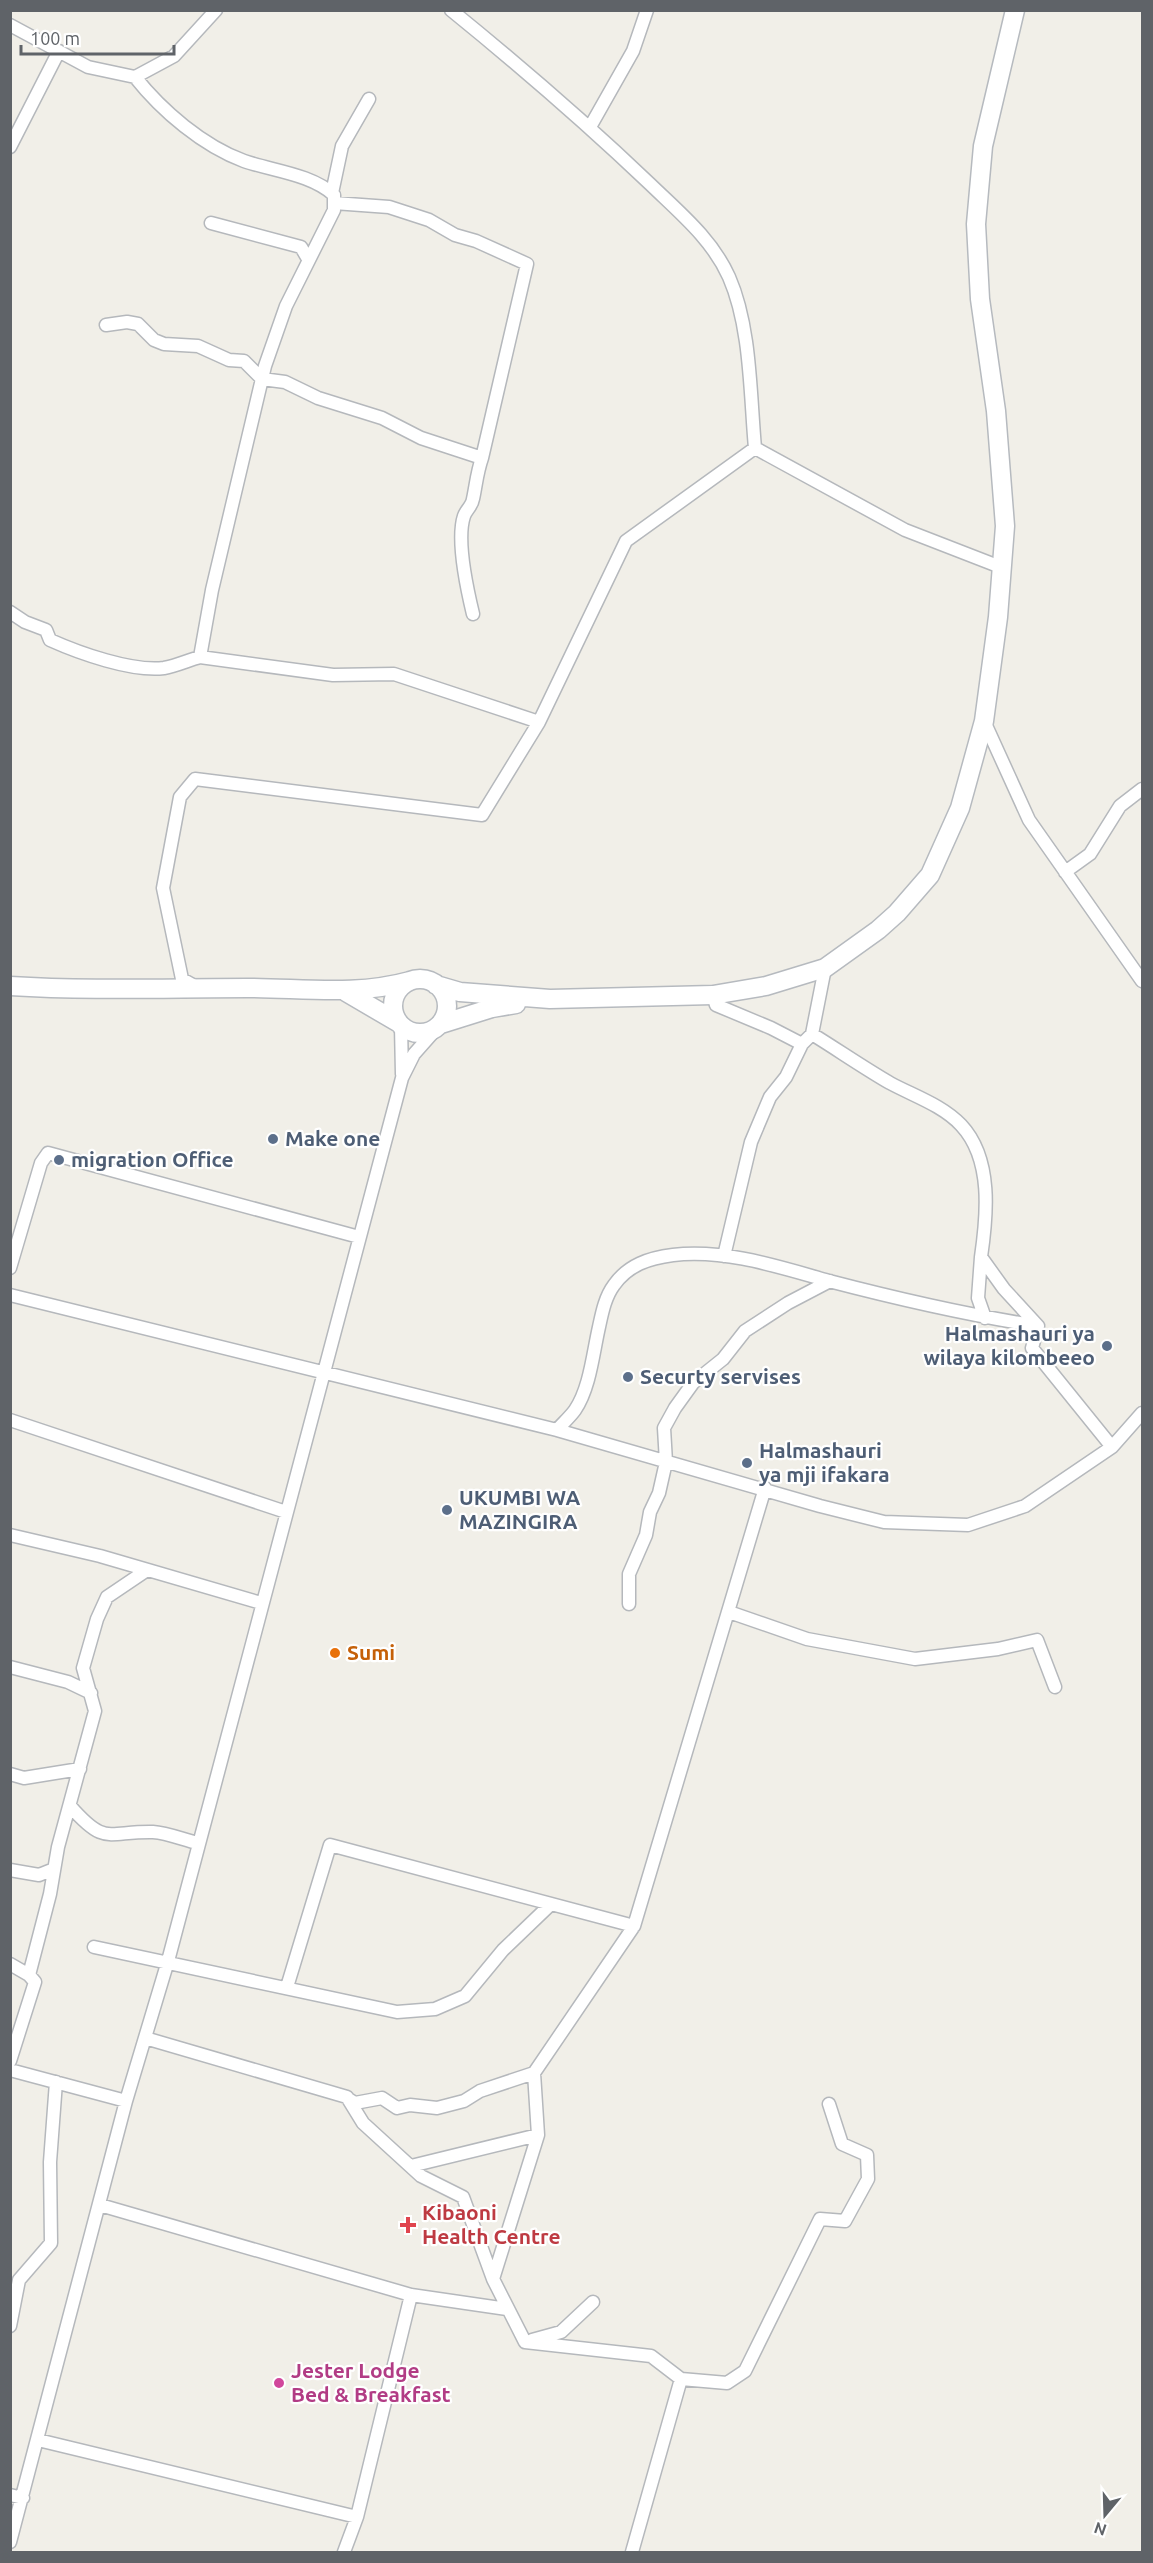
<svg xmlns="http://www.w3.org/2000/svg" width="1153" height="2563" viewBox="0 0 1153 2563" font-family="Ubuntu,sans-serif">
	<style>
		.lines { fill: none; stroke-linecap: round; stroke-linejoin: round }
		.street-casing { stroke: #b5b8bc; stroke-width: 15 }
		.secondary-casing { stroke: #b6babf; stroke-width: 21 }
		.street { stroke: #fff; stroke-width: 12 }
		.secondary { stroke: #fff; stroke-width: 18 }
		.service-dot { fill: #5c6f8a; stroke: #fff; stroke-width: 2 }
		.food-dot { fill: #e8710a; stroke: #fff; stroke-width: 2 }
		.health-dot { fill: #e0444e; stroke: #fff; stroke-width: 2 }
		.hotel-dot { fill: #d1479c; stroke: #fff; stroke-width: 2 }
		.labels { text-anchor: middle; stroke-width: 4.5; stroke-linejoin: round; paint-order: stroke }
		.service-label { font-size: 21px; font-weight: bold; fill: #4e5e75; stroke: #fff; text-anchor: start }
		.food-label { font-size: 21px; font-weight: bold; fill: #c56008; stroke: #fff; text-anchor: start }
		.health-label { font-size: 21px; font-weight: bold; fill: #be3a42; stroke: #fff; text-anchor: start }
		.hotel-label { font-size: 21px; font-weight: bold; fill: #b23c85; stroke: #fff; text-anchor: start }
	</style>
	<rect width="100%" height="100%" fill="#f1efe8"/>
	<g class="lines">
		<defs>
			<path id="street" d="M451 10C520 66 586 123 650 184 680 213 712 239 729 277 751 327 750 394 755 448L905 530 1003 568
				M10 25 88 67 135 77 174 56 216 10
				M135 77C162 111 203 146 244 161 273 171 311 174 334 195V210L286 306 265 366 212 590 200 657 333 675 394 674 539 722
				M590 127 633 51 647 10
				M10 147 59 51
				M332 193 342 146 369 99
				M211 223 301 247 308 259
				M106 325 127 322 138 324 154 340 164 344 198 346 229 360 244 361 262 379 285 382 318 398 382 418 421 438 482 458 527 264 476 241 455 235 429 220 389 207 334 203
				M10 612 25 622 46 630 50 640C79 653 132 672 164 668 176 666 189 660 200 657
				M473 614C467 589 456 540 464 516 466 510 472 506 473 499 476 485 477 472 482 458
				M984 721 1029 820 1142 981
				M1065 872 1090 854 1120 806 1142 789
				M198 988 182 979 163 888 180 797 195 779 482 815 539 722 626 541 755 448
				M713 995 716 1005 771 1028 802 1044
				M401 1026 402 1074
				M812 1034C838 1050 864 1068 890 1083 914 1096 942 1105 961 1125 993 1159 987 1216 981 1257L1004 1289 1038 1326 1032 1348 1112 1447
				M724 1256 751 1142 770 1097 786 1077 802 1044 812 1034 825 968
				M981 1257 978 1298 985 1318
				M10 1268 41 1163 48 1153 359 1237
				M10 1295 557 1430 820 1506 884 1522 968 1525 1025 1506 1112 1447 1142 1413
				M10 1420 286 1512
				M557 1430C562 1424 570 1417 575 1410 590 1388 593 1353 599 1327 602 1313 605 1297 614 1285 628 1265 649 1258 673 1255 726 1249 779 1267 829 1281 898 1299 968 1315 1038 1326
				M10 1535 100 1556 261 1603
				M629 1604V1574L646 1535 650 1512 659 1493 666 1462 664 1428 675 1408 693 1383 723 1359 745 1331 788 1303 830 1281
				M729 1612 807 1639 915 1659 998 1649 1037 1640 1055 1687
				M10 1667 68 1682 91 1693
				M10 1774 24 1778 80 1769
				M70 1806C106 1847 107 1831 153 1832 168 1833 184 1840 198 1843
				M10 1870 39 1875 54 1869
				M94 1947 397 2012 435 2009 465 1996 503 1950 551 1904
				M10 1964 29 1975
				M287 1987 330 1845 634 1926
				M145 2038 347 2097 363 2123 421 2176 463 2197 493 2279 525 2342 651 2356 681 2379 727 2383 745 2371 820 2219 845 2221 868 2179 867 2155 842 2144 829 2104
				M10 2061 35 1982 29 1975 50 1894 58 1847 95 1711 83 1668 97 1619 107 1597 147 1570
				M10 2070 126 2101
				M347 2098 355 2103 382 2098 397 2108 410 2105 437 2108 464 2101 480 2091 534 2073
				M411 2166 538 2135
				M100 2205 411 2295 507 2309
				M493 2279 538 2135 534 2073 634 1926 765 1488
				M10 2326 19 2280 51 2243 50 2162 56 2082
				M532 2340 561 2332 593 2302
				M38 2440 357 2517 411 2295
				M10 2495 23 2498
				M10 2542 126 2101 168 1961 402 1078 414 1054 437 1028
				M344 2552 357 2517
				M632 2552 681 2379"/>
			<path id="secondary" d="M393 1006a27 27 0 1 1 54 0a27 27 0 1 1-54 0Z
				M436 985 460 992 550 999 713 995 766 986 825 968 878 930 897 913 930 875 960 808 984 721 998 617 1005 526 996 411 980 299 976 224 983 146 1015 10
				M10 986C90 991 168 988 247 988 303 988 356 996 410 981
				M346 992 399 1023
				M441 1024 492 1008 516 1004"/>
		</defs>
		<use href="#street" class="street-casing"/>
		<use href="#secondary" class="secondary-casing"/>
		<use href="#street" class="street"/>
		<use href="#secondary" class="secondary"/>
	</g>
	<g class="service-dot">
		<circle cx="273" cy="1139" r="6"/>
		<circle cx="59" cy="1160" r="6"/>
		<circle cx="1107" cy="1346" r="6"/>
		<circle cx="628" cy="1377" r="6"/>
		<circle cx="747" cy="1463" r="6"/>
		<circle cx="447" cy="1510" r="6"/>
	</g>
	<circle class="food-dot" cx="335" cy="1653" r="6"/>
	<path class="health-dot" d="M405 2216h6v6h6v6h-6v6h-6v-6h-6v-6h6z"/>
	<circle class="hotel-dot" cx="279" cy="2383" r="6"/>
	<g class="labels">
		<g class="service-label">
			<text x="285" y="1146">Make one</text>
			<text x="71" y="1167">migration Office</text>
			<text x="1095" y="1341" text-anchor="end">Halmashauri ya<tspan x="1095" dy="24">wilaya kilombeeo</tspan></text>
			<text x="640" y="1384">Securty servises</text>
			<text x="759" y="1458">Halmashauri<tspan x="759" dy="24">ya mji ifakara</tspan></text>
			<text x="459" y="1505">UKUMBI WA<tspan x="459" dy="24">MAZINGIRA</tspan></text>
		</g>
		<g class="food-label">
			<text x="347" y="1660">Sumi</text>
		</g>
		<g class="health-label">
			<text x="422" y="2220">Kibaoni<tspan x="422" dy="24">Health Centre</tspan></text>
		</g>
		<g class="hotel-label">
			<text x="291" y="2378">Jester Lodge<tspan x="291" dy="24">Bed &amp; Breakfast</tspan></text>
		</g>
	</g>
	<rect width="1153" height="2563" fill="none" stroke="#5f6368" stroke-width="24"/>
	<g transform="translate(1105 2515) rotate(199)" stroke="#ffffff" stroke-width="4.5" paint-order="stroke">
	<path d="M0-4.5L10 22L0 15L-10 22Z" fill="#5f6368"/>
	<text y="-9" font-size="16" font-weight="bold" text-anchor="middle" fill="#5f6368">N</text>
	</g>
	<path d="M21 45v9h153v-9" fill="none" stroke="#5f6368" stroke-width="3"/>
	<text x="30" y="45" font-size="18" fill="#5f6368" stroke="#ffffff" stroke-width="4.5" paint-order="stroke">100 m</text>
</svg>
